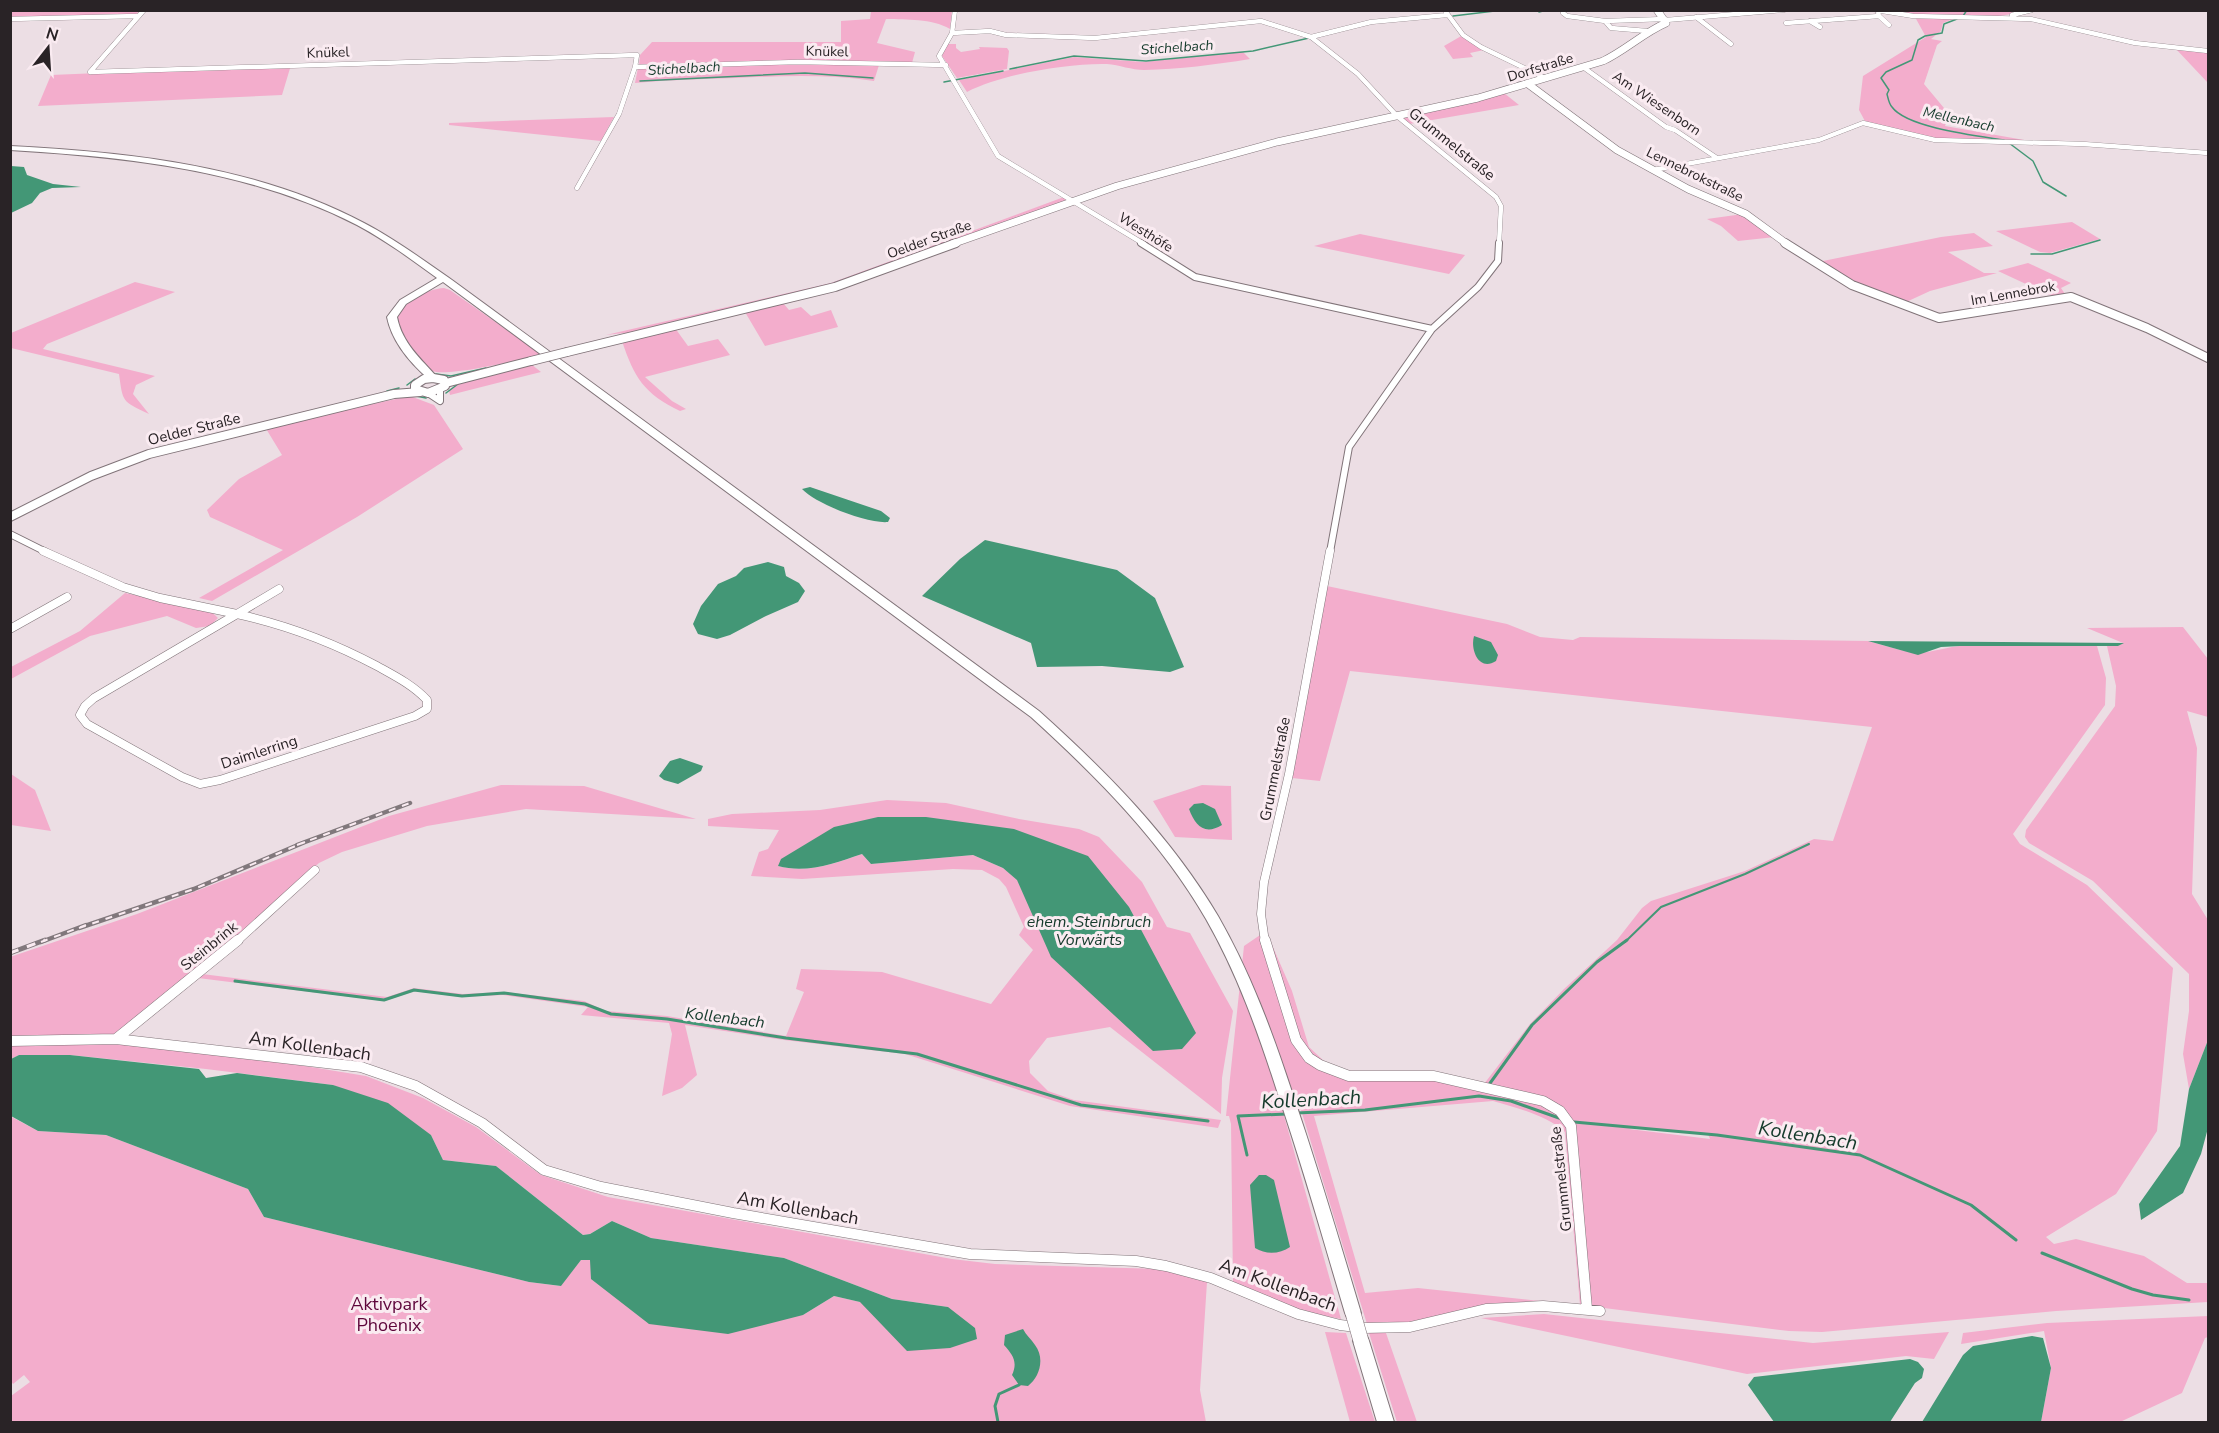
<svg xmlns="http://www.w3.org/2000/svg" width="2219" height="1433" viewBox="0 0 2219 1433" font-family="'Nunito Sans',sans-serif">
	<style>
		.green { fill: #f3adcc; fill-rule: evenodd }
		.water { fill: #439776 }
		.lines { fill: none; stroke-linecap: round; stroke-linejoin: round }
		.stream-far2 { stroke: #439776; stroke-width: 1.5 }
		.stream-far1 { stroke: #439776; stroke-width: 2 }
		.stream { stroke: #439776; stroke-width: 3 }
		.street-far3-casing { stroke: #817479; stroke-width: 5 }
		.street-far2-casing { stroke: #817479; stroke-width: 8 }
		.street-far1-casing { stroke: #817479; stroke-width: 9 }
		.street-casing { stroke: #817479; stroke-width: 11 }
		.secondary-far1-casing { stroke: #817479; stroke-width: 8 }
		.secondary-casing { stroke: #817479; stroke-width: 10 }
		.primary-casing { stroke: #817479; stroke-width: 2 }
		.street-far3 { stroke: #fff; stroke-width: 4.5 }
		.street-far2 { stroke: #fff; stroke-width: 6 }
		.street-far1 { stroke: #fff; stroke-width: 8 }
		.street { stroke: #fff; stroke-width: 10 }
		.secondary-far1 { stroke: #fff; stroke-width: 7 }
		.secondary { stroke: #fff; stroke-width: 8 }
		.primary { fill: #fff; fill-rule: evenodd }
		.rail-far1-casing { stroke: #81787c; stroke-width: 4.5 }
		.rail-casing { stroke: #81787c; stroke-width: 5 }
		.rail-far1 { stroke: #faebf1; stroke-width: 2; stroke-dasharray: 7; stroke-linecap: butt }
		.rail { stroke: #faebf1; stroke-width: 3; stroke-dasharray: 9; stroke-linecap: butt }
		.secondary-bridge-casing { stroke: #817479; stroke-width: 10; stroke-linecap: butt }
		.primary-bridge-casing { stroke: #817479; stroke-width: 16; stroke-linecap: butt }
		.secondary-bridge { stroke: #fff; stroke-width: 8 }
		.primary-bridge { stroke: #fff; stroke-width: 15 }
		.labels { text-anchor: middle; stroke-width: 6; stroke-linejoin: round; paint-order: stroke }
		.far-water-label { font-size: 14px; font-style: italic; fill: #143a2b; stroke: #faebf1 }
		.far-street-label { font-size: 14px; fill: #292326; stroke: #faebf1 }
		.street-label { font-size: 15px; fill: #292326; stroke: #faebf1 }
		.water-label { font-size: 16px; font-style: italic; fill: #143a2b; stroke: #faebf1 }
		.near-street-label { font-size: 18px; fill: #292326; stroke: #faebf1 }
		.near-park-label { font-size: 18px; fill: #5e063b; stroke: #faebf1 }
		.near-water-label { font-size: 20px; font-style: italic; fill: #143a2b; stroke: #faebf1 }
	</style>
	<rect width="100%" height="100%" fill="#ecdee4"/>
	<path class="green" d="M10 11H140L131 18 11 20Z
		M871 11H952L950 29C931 18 907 20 886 19L877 43 915 52 912 63 639 66 640 55 652 42H841V21L870 19Z
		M1890 11H2027C1986 21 1931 19 1890 11Z
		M1915 17 1956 18 1943 23 1941 31 1931 39 1942 41 1937 45 1924 84 1949 114 1945 126 2036 142 1942 140 1866 123 1859 110 1863 76 1926 37Z
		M1463 35 1484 50 1470 53 1473 57 1453 59 1444 46Z
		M947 44H956V48L961 52 980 49 979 47 1007 48 1009 51 1007 69 957 78 942 56Z
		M2176 49 2208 52V83Z
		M1243 52 1250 59C1214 65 1179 69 1144 70 1132 70 1119 65 1107 64 1068 63 1002 74 967 92L959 80 1074 57 1143 62Z
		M797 63 879 65 874 81C827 74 782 76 736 78 702 79 668 80 635 83L638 68Z
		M291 65 282 95 38 106 51 75Z
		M1504 93 1519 105 1409 124 1400 117Z
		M614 117 601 141 449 125V123Z
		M1064 197 1067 201 836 285 626 336 624 333 606 335 831 283Z
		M1743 214 1775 237 1738 241 1721 226 1707 219Z
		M2072 222 2100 239 2050 253 2040 252 1996 231Z
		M1974 233 1993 246 1948 252 1984 273H1997L1930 291 1904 303 1864 288 1818 262 1941 237Z
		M1360 234 1465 255 1449 274 1314 246Z
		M2028 263 2071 283 2061 288 2065 294 2052 296 1998 271Z
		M135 282 175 292 47 344 43 349 155 376 136 385 133 394 149 414C122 401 123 403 119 374L11 348V333Z
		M444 288 450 290 541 354C520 360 449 377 432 371 419 366 403 335 396 323 394 303 427 289 444 288Z
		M783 303 789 310 801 307 811 316 831 310 838 327 765 346 745 312Z
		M675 328 688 346 718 339 730 355 645 377 672 401 686 409 680 411C644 394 634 377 622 341Z
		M531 364 541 372 450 395 449 391 456 385Z
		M410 396 434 405 463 449 357 517 212 601 199 598 283 550 210 517 207 510 239 479 282 455 265 427Z
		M1327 586 1507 624 1540 637 1573 640 1580 637 1868 641C1887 646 1907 654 1928 652 1939 650 1949 647 1960 646H2097L2106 678 2105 705 2013 834 2020 844 2087 885 2173 968 2157 1131 2116 1194 2046 1237 2054 1244 2076 1239 2144 1256 2187 1283H2208V1302L2056 1311 1822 1332 1789 1331 1580 1305 1565 1132C1546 1115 1517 1108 1493 1101L1314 1116 1365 1293 1418 1288 1540 1301 1482 1306 1404 1323 1367 1324 1301 1110 1283 1112 1341 1319 1300 1311 1233 1282 1231 1124 1229 1116H1226L1244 946 1266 931 1292 991 1309 1047 1325 1062 1352 1073 1484 1084 1530 1024 1564 989 1617 940 1642 908 1651 901 1745 871 1814 839 1833 841 1872 727 1350 671 1320 781 1292 778ZM1637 1127 1708 1134 1710 1139 1629 1129Z
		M125 593 211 611 218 618 210 626 196 628 167 616 90 636 11 679V667L80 631Z
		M2183 627 2208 659V717L2187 711 2197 748 2192 894 2208 920V1040L2189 1089 2183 1054 2189 1011V974L2093 881 2029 843 2025 837 2026 830 2115 706 2116 686 2107 646H2118L2123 643 2087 628Z
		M11 774 35 790 51 831 11 825Z
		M501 785 584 786 696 819 526 809 427 826 342 852 319 863 239 935 113 1039 87 1035 11 1037 10 957 137 914 389 816Z
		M1202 785 1231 786 1232 840 1175 837 1153 801Z
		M887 800 946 803 1019 819 1079 829 1099 837 1142 882 1167 927 1190 933 1233 1011 1222 1078 1221 1114 1110 1027 1047 1038 1029 1061 1030 1073 1048 1091 1074 1100 1221 1120 1218 1128 1070 1106 905 1054 784 1040 685 1025 697 1075 682 1088 662 1096 672 1034 669 1023 581 1015 588 1007 503 995 461 997 414 991 384 1001 198 978 202 974 387 997 414 988 463 994 503 992 584 1001 606 1011 667 1016 786 1036 804 992 796 989 801 969 882 972 991 1004 1033 950 1019 935 1024 927 1006 887 999 879 982 870 953 869 802 879 751 876 759 852 768 849 779 830 708 826V819L732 814 820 810ZM1014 829 1052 957 1017 879 1003 868 973 855 871 864 862 854C836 863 807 874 778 866Z
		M11 1043 125 1044 274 1061 366 1076 423 1098 476 1127 541 1175 608 1197 952 1259 995 1264 1160 1269 1207 1282 1200 1390 1206 1422H11V1396L30 1382 24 1375 13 1384 11 1381 10 1116 38 1131 106 1135 248 1189 264 1217 529 1282 560 1286 581 1260H590L803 1315 834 1296 860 1302 948 1307 892 1299 784 1258 651 1238 612 1221 590 1234 583 1235 496 1166 443 1160 431 1135 333 1085 206 1069 70 1055H19L11 1059Z
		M1544 1314 1813 1343 1949 1332 1934 1359 1906 1356 1747 1374 1481 1318Z
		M2208 1316V1337L2205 1338 2182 1393 2120 1422H2041L2051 1368 2044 1331 1961 1344 1963 1333 2047 1323Z
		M1325 1332 1346 1333 1375 1422H1350Z
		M1369 1333H1386L1417 1422H1397Z"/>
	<path class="water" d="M11 166 24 167 27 175 53 184 81 187 52 188 40 193 32 203 11 213Z
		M810 487 881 511 890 518 888 522C868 524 816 504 802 489Z
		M985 540 1117 570 1155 598 1184 667 1170 672 1102 666 1037 667 1031 643 922 596 960 559Z
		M768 562 784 567 786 576 799 583 805 591 798 602 766 616 730 635 717 639 698 634 693 624 701 606 718 584 736 576 744 568Z
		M1474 636 1491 642 1498 655 1496 661C1479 672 1470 650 1474 636Z
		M1868 641 2124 643 2118 646H1960L1941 647 1918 655Z
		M680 758 703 766 701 771 678 784 664 780 659 776 670 761Z
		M1203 803 1215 809 1222 825C1204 836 1195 825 1189 809L1194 804Z
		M878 817H926L1014 829 1088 856 1129 907 1196 1033 1182 1049 1153 1051 1051 957 1017 880 1003 868 973 855 871 864 862 854C835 863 807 874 778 866L781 859 834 827Z
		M2208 1040V1128L2201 1154 2183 1193 2141 1220 2139 1204 2180 1146 2189 1089Z
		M19 1055H70L199 1069 206 1078 237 1073 333 1085 388 1103 431 1135 443 1160 496 1166 583 1235 590 1234 612 1221 651 1238 784 1258 892 1299 948 1307 975 1328 977 1339 950 1348 907 1351 860 1302 834 1296 803 1315 728 1334 649 1324 591 1279 590 1260H581L561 1286 529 1282 264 1217 248 1189 106 1135 38 1131 11 1116V1059Z
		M1259 1175H1266L1274 1180 1290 1247C1280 1254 1266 1255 1255 1248L1250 1185Z
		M1023 1329C1026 1335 1031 1339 1035 1345 1045 1358 1040 1377 1028 1386L1019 1385 1012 1375C1018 1362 1013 1355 1004 1345L1005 1335Z
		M2032 1336 2043 1338 2051 1368 2041 1422H1922L1963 1355 1973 1346Z
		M1910 1359 1918 1362 1924 1369 1922 1378 1915 1383 1890 1422H1774L1748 1385 1754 1377Z"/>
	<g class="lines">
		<path class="stream-far2" d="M1536 10 1539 12 1547 10
			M1453 16 1503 10
			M1963 16 1967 10
			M1957 19 1944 24 1942 33 1925 36 1918 40 1912 60 1886 72 1881 78 1889 90 1887 94C1888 98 1889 104 1892 107 1907 128 1979 136 2004 140
			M1010 69 1074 56 1146 61 1253 51 1309 38
			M640 81 805 73 873 78
			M944 82 1003 71
			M2009 143 2033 161 2043 182 2066 196
			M2031 254H2052L2100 240
			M436 374 451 376 486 368
			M407 385 415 379
			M387 391 399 388
			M446 393 458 384
			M416 396 426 398"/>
		<path class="stream-far1" d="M1625 942 1661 907 1745 874 1809 844"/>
		<path class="stream" d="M235 981 384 1000 414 990 462 996 504 993 585 1004 611 1014 667 1019 786 1038 917 1054 1081 1105 1208 1121
			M1488 1086 1532 1025 1597 962 1627 940
			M1296 1113 1365 1110 1479 1096 1511 1101 1559 1118
			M1574 1122 1717 1135 1860 1155 1971 1205 2016 1240
			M1247 1155 1238 1116 1287 1114
			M2042 1253 2132 1289 2153 1295 2189 1300
			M998 1422 995 1406 999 1394 1019 1385"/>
		<defs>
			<path id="street-far3" d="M955 10 952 33 939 56 998 156 1144 244
				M1876 10 1913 16 2031 19 2135 43 2208 51
				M1446 12 1463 35 1481 47 1545 78
				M1878 12 1879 16 1889 25
				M1563 13 1567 16 1605 21 1665 19
				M2012 15 2032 10
				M1696 17 1731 44
				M10 19 138 16
				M1666 20 1784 10
				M1605 21 1611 28 1647 31
				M1810 21 1820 27
				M1786 23 1879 16
				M952 33 990 31 1006 35 1095 38 1261 21 1311 37 1358 74 1397 116 1496 197 1501 206 1499 244
				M1311 37 1371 22 1447 15
				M1583 67 1666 127 1675 130 1717 158
				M90 72 637 55 635 67 798 62 946 65
				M90 72 144 10
				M1653 170 1819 140 1863 123 1935 140 2083 144 2208 153
				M577 188 619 114 635 67"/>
			<path id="street-far2" d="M1141 243 1195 277 1432 329
				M428 393 440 401V390
				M10 534 46 552
				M1330 552 1349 447 1432 329 1478 287 1498 261 1499 243"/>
			<path id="street-far1" d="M43 551 123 587 160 598 237 614
				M237 614C287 625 332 642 377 666 395 676 413 685 427 700V709L415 716 220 780 200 784 182 777 87 724 80 715 85 706 94 698Z
				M237 614 279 589
				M10 629 67 597
				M236 942 315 870
				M1265 942 1261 914 1264 882 1289 774 1330 551"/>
			<path id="street" d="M1265 940 1296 1040 1309 1058 1320 1065 1349 1076H1434L1543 1101 1560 1111 1571 1126 1587 1309
				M116 1039 238 940
				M10 1041 116 1039 361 1067 416 1086 482 1123 544 1170 601 1187 733 1213 970 1254 1136 1261 1166 1266 1211 1278 1298 1314 1340 1325 1364 1328 1410 1327 1486 1309 1543 1306 1600 1311"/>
			<path id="secondary-far1" d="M1528 84 1617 150 1688 189 1746 214 1787 244
				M952 244 1117 186 1277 142 1478 98 1603 61C1626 50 1643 33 1666 23L1657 10"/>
			<path id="secondary" d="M1785 243 1852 285 1939 318 2071 297 2147 328 2208 358
				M567 352 835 287 956 243
				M433 378 444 380 445 386 428 393 415 389V385L424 379Z
				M446 383 531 361
				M10 517 91 476 149 454 394 394 420 392"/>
			<path id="primary" d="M10 146C130 152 257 166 364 223 395 239 423 260 452 280L1039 711C1107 772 1171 837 1218 916 1250 972 1272 1031 1292 1092 1317 1165 1339 1239 1361 1313L1359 1318 1353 1320 1347 1318 1345 1313C1323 1239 1302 1164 1277 1091 1258 1032 1237 973 1206 919 1161 841 1097 777 1031 717L443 282 406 304 397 317C402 343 421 359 438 378L436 380H430C411 364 392 342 387 317L400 300 437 278C411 259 385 240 357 225 250 170 128 157 10 150Z
				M1361 1334 1367 1336 1369 1341 1394 1422H1377L1353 1341 1355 1336Z"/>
		</defs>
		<use href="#street-far3" class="street-far3-casing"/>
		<use href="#street-far2" class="street-far2-casing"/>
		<use href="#street-far1" class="street-far1-casing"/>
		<use href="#street" class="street-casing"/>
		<use href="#secondary-far1" class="secondary-far1-casing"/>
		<use href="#secondary" class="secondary-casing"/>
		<use href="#primary" class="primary-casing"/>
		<use href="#street-far3" class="street-far3"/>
		<use href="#street-far2" class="street-far2"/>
		<use href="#street-far1" class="street-far1"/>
		<use href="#street" class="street"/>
		<use href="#secondary-far1" class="secondary-far1"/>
		<use href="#secondary" class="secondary"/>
		<use href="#primary" class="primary"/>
		<defs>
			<path id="rail-far1" d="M297 845 410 803
				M79 928 194 889 305 842
				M41 942 86 925"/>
			<path id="rail" d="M10 953 45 940"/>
		</defs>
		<use href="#rail-far1" class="rail-far1-casing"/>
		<use href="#rail" class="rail-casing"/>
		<use href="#rail-far1" class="rail-far1"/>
		<use href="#rail" class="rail"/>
		<defs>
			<path id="secondary-bridge" d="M531 361 567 352"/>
			<path id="primary-bridge" d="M1353 1313 1361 1341"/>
		</defs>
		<use href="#secondary-bridge" class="secondary-bridge-casing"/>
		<use href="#primary-bridge" class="primary-bridge-casing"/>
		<use href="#secondary-bridge" class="secondary-bridge"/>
		<use href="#primary-bridge" class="primary-bridge"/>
	</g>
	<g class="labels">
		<g class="far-water-label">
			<text transform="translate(1177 47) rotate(-4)" y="5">Stichelbach</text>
			<text transform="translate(684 68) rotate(-3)" y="5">Stichelbach</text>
			<text transform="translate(1959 119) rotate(13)" y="5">Mellenbach</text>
		</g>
		<g class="far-street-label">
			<text transform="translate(827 51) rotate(1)" y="5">Knükel</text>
			<text transform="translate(328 52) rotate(-2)" y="5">Knükel</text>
			<text transform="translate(1540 67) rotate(-17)" y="5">Dorfstraße</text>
			<text transform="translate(1657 103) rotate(34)" y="5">Am Wiesenborn</text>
			<text transform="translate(1695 174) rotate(26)" y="5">Lennebrokstraße</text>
			<text transform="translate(1146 232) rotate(32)" y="5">Westhöfe</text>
			<text transform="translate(929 239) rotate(-20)" y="5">Oelder Straße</text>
			<text transform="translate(2013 293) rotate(-10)" y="5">Im Lennebrok</text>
		</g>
		<g class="street-label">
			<text transform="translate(1452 144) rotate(39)" y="5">Grummelstraße</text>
			<text transform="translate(194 429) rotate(-14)" y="5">Oelder Straße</text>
			<text transform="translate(259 752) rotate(-18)" y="5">Daimlerring</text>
			<text transform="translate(1275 769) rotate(-79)" y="5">Grummelstraße</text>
			<text transform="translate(209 946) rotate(-39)" y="5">Steinbrink</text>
			<text transform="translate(1561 1179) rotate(-96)" y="5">Grummelstraße</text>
		</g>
		<g class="water-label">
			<text x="1089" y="927">ehem. Steinbruch<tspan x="1089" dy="18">Vorwärts</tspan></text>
			<text transform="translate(725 1017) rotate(7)" y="6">Kollenbach</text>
		</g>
		<g class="near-street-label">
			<text transform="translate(310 1046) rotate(8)" y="6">Am Kollenbach</text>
			<text transform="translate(798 1208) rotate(10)" y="6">Am Kollenbach</text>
			<text transform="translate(1278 1285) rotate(20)" y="6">Am Kollenbach</text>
		</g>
		<g class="near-park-label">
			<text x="389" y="1310">Aktivpark<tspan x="389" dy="21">Phoenix</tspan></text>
		</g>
		<g class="near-water-label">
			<text transform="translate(1311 1099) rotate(-3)" y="7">Kollenbach</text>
			<text transform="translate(1808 1135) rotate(9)" y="7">Kollenbach</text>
		</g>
	</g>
	<rect width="2219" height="1433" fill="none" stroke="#292326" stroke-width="24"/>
	<g transform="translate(48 48) rotate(17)" stroke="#faebf1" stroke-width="4.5" paint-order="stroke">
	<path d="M0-4.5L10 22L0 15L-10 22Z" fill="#292326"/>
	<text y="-9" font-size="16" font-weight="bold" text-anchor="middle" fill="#292326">N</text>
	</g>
</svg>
